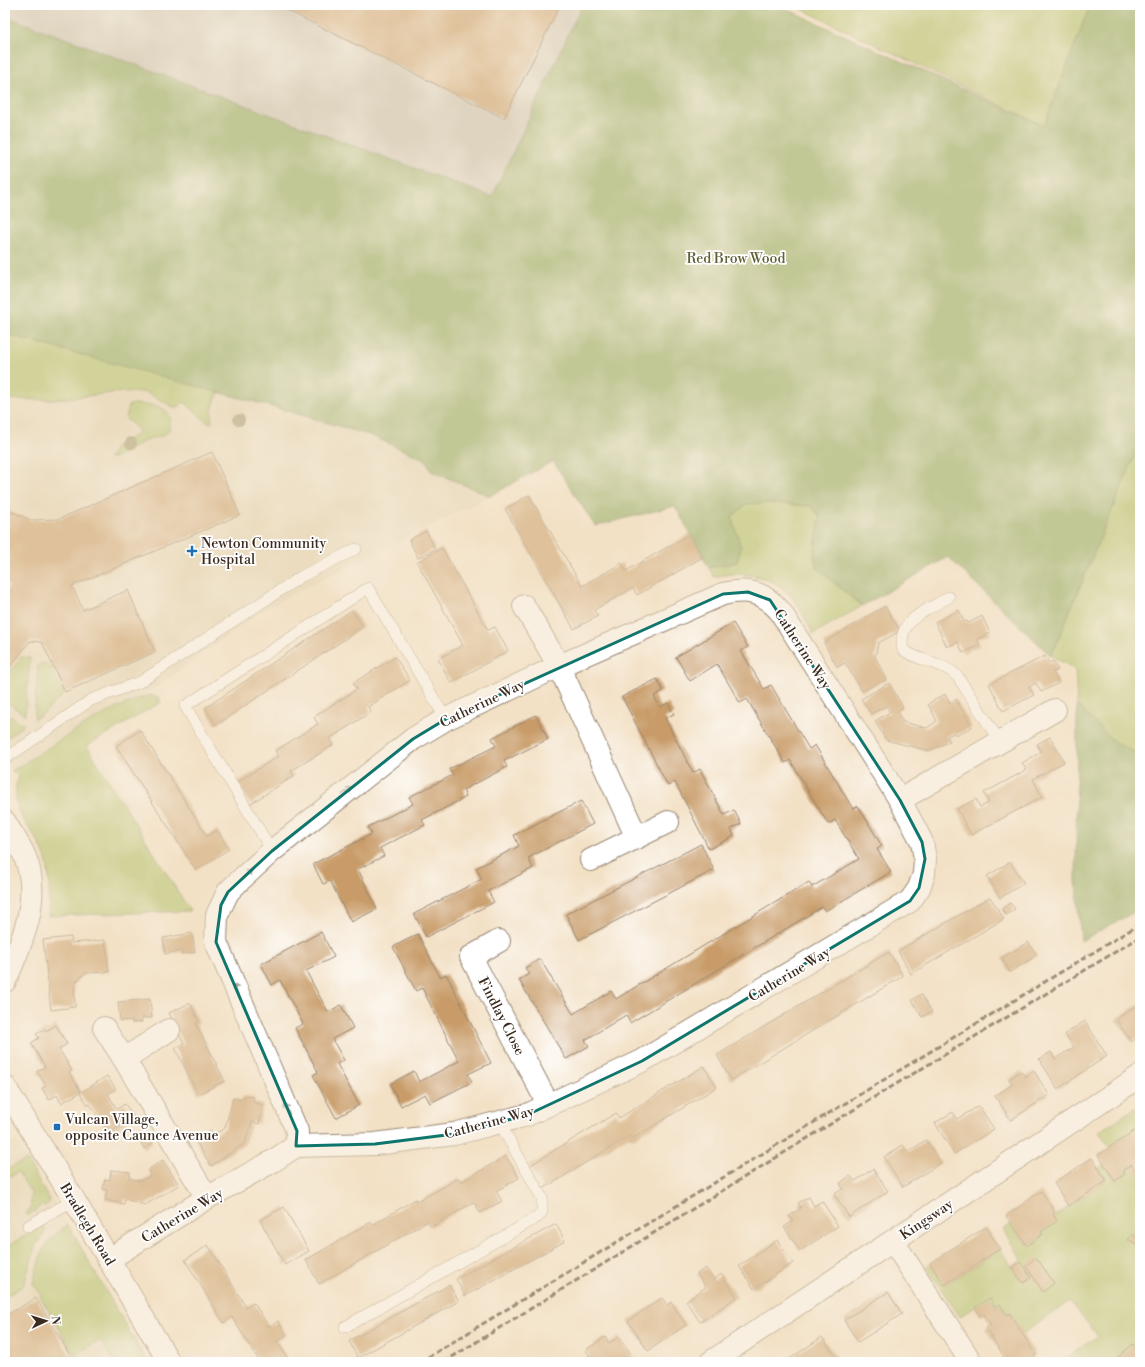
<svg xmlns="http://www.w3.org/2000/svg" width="1145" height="1367" viewBox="0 0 1145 1367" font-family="'Libre Bodoni',serif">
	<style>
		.built { fill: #e3d6b7 }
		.industrial { fill: #c8c4b8 }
		.green { fill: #abc166; stroke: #737642 }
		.forest { fill: #88a75b; stroke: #62683c }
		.building { fill: #c89b67 }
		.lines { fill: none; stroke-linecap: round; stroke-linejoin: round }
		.service-casing { stroke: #978672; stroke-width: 12 }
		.minor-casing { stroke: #978672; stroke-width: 24 }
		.service { stroke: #fff; stroke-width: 11 }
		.minor { stroke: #fff; stroke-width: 22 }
		.rail { stroke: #3b2a1e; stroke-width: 3; stroke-dasharray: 6 3; stroke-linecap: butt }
		.tree { fill: #a39a77 }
		.oneway { stroke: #a79f9a }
		.marked { fill: none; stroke: #0f766e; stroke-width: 3; stroke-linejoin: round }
		.poi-dot { fill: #1f6fb2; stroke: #fff; stroke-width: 1.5 }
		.labels { text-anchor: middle; stroke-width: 3.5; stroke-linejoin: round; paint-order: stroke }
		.park-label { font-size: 14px; fill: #625f37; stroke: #fff }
		.poi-label { font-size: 14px; fill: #3b2a1e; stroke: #fff; text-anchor: start }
		.street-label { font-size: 14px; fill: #3b2a1e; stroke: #fff }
	</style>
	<rect width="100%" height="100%" fill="#fff"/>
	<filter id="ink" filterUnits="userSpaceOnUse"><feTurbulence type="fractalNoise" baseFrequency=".025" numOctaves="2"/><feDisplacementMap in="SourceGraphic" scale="8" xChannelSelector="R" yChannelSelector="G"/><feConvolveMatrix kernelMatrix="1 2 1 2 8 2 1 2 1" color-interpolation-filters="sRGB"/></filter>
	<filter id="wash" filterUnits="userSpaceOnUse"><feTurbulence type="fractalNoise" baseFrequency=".012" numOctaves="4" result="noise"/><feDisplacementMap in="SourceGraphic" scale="16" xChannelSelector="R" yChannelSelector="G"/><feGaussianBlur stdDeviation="0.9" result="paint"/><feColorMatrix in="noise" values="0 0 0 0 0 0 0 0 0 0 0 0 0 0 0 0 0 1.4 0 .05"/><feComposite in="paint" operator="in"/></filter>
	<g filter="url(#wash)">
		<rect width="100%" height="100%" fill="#f3e1c6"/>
		<path class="built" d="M5 334 291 412 372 436 427 460 431 471 490 496 268 607 78 743 18 781 5 759Z
			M16 1141 62 1215 147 1362H5V1148Z"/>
		<path class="industrial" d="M5 5H582L492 197 5 16Z"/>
		<path class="green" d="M793 5H1090L1044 126Z
			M5 334 219 392C214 403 210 411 212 423L206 421 184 402 178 407H173L146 392H120L53 400 5 399Z
			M134 404C151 405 177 404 169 430 163 439 155 436 147 440 133 446 124 457 109 458L116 446 138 434V429L126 419 129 405Z
			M1140 443V755L1116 743 1077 705 1075 669 1051 656Z
			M769 503 811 506 820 516 814 556 817 568 862 606 813 634C805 620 799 603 787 592 768 574 739 571 714 577L709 568 737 562 741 548 732 517 746 504Z
			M21 657 30 658 25 715 5 701V679Z
			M42 663 50 665 64 694 43 714 34 719 38 666Z
			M150 695 158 697 161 702 87 746 190 911 48 916C49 899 51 878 46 860 36 826 7 817 18 775L12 771C56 743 100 711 150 695Z
			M10 715 24 725 5 739V717Z
			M1136 1107 1140 1113V1127L1110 1147 1099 1132Z
			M27 1160 50 1202 44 1207 42 1205 28 1216 26 1213 31 1208V1193L18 1172 5 1179V1170Z
			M1104 1164 1115 1181 1125 1174 1123 1170 1131 1164 1137 1174 1140 1172V1239L1132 1234 1128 1240 1140 1247V1362H1060L1098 1336 1070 1301 1023 1334 1010 1313 1007 1315 1000 1304 995 1307 990 1298 960 1317 926 1267 930 1263 945 1285 1000 1249 1012 1267 1022 1260 1003 1230 1012 1224 1027 1245 1043 1235 1041 1232 1054 1217 1106 1181 1098 1169Z
			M42 1225 46 1230 35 1246 25 1282 23 1286 5 1297V1248Z
			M68 1225 147 1362H114L100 1340 75 1356 40 1296 41 1295 33 1283C41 1255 41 1242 68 1225Z"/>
		<path class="forest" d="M582 5H778L1044 126 1090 5H1140V443L1051 656 948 557 862 606 817 568 814 556 820 516 811 506 769 503 746 504 732 517 741 548 737 562 709 568 675 506 595 526 553 461 490 496 431 471 426 460 372 436 291 412 5 334V16L492 197Z
			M1077 705 1116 743 1140 755V909L1081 941 1076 881Z"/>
		<g id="blocks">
			<path class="building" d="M276 5H560L504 118Z
				M212 452 240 515 72 586 83 610 128 590 155 652 65 692 42 642 30 641 5 674V594L10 585 5 583V509L31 520 59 519Z
				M529 495 582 586 622 563 626 571 690 534 703 557 637 595 633 588 594 610 598 616 574 629 505 509Z
				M426 531 435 549 418 558 409 540Z
				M442 548 488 630 495 627 508 651 451 683 438 659 463 645 417 562Z
				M885 606 900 631 878 643 875 657 887 679 862 691 845 663 837 667 824 643Z
				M352 610 363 627 216 725 205 708Z
				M959 610 964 622 967 621 969 623 982 616 990 633 977 639 980 645 963 653 958 642 947 647 935 622Z
				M733 623 748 647 741 651 764 689 771 685 809 749 815 745 853 809 858 806 882 846 877 849 891 872 825 911 822 907 630 1023 626 1015 585 1040 589 1046 566 1059 519 980 529 974 525 968 540 959 573 1014 611 991 616 999 809 882 812 887 859 859 835 820 828 824 790 760 785 763 747 699 740 703 717 664 690 681 676 657Z
				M1045 656 1049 663 1053 661 1058 670 1053 672 1059 683 1041 692 1036 683 1029 687 1034 695 1003 711 989 684Z
				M395 657 410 680 368 707 371 712 329 739 333 745 291 771 294 776 250 804 237 782 279 756 275 751 318 724 314 717 357 689 353 683Z
				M657 679 663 691 654 696 660 707 668 703 674 714 665 718 693 773 700 769 724 815 734 810 741 824 731 829 734 836 709 849 675 782 668 786 622 697Z
				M889 683 903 707 897 711 903 722 927 728 937 721 928 704 945 694 950 703 956 699 972 727 956 735 954 733 947 736 950 741 929 751 886 740 875 721 890 712 886 706 871 714 861 699Z
				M536 715 548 739 504 761 507 767 463 790 466 797 422 820 425 825 380 848 384 856 358 869 377 909 351 922 330 881 323 884 313 864 372 834 368 827 413 804 409 797 453 775 449 769 496 746 492 738Z
				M140 730 207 836 217 830 229 849 196 870 116 746Z
				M1050 737 1064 762 1033 779 1042 797 971 835 957 809 976 799 980 807 989 803 984 793 1026 770 1022 763 1041 752 1037 744Z
				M581 801 593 824 528 858 533 868 488 891 494 902 426 937 414 914 482 879 476 868 519 846 514 835Z
				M701 844 714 870 579 940 566 914Z
				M1010 862 1024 883 1000 898 987 876Z
				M990 897 1004 919 911 974 898 951Z
				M1010 903 1015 909 1006 915 1002 909Z
				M321 932 334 957 306 971 328 1012 341 1005 353 1028 332 1039 344 1060 337 1064 359 1105 336 1118 313 1075 318 1072 295 1028 303 1024 280 980 272 985 261 964Z
				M192 933 195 952 182 954 181 951 165 954 163 938Z
				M418 934 440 977 446 974 491 1063 468 1074 472 1082 430 1103 425 1094 401 1106 390 1084 414 1071 419 1082 459 1061 422 988 416 991 393 947Z
				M71 937 72 943 105 940 109 972 85 973 74 984 75 1007 51 1010 43 940Z
				M1028 942 1037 955 1010 972 1002 958Z
				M889 952 903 976 731 1080 717 1055Z
				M921 994 932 1012 922 1017 912 1000Z
				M150 999 152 1018H142V1022L132 1023V1020L120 1021 118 1002Z
				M190 1003 199 1022 196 1024 225 1081 198 1094 175 1048 184 1044 169 1013Z
				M1140 1003V1036L1131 1042 1116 1019Z
				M1085 1021 1107 1056 1058 1089 1039 1059 1051 1052 1055 1059 1074 1047 1065 1034Z
				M56 1025 67 1044 59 1049 72 1071 69 1072 81 1092 61 1103 57 1095 49 1100 42 1088 46 1086 37 1071 45 1067 31 1043 39 1038 36 1034 45 1029 46 1031Z
				M704 1066 717 1087 632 1139 629 1136 543 1189 529 1166 616 1113 619 1118Z
				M1021 1071 1025 1077 1034 1071 1049 1095 1011 1120 995 1096 1013 1084 1009 1079Z
				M107 1076 116 1089 108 1094 117 1109 125 1104 134 1117 109 1133 90 1104 88 1105 80 1093Z
				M243 1096 254 1097 253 1102 263 1105 259 1124 252 1122 245 1143 211 1166 195 1140 211 1130 213 1135 225 1128 233 1098 242 1100Z
				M979 1106 994 1129 954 1154 935 1123 953 1112 957 1119Z
				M1140 1127V1172L1137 1174 1131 1164 1123 1170 1125 1174 1115 1181 1098 1155Z
				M147 1133 153 1143 144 1149 139 1138Z
				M926 1140 941 1163 903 1187 884 1157 903 1145 908 1152Z
				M506 1156 519 1178 496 1191 502 1201 480 1213 474 1202 431 1227 428 1221 319 1284 306 1260 371 1222 372 1225 416 1199 417 1202 459 1178 461 1182Z
				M1092 1158 1107 1181 1068 1206 1054 1183Z
				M163 1160 179 1185 145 1205 125 1199 124 1204 105 1200 107 1190 103 1189 105 1179 110 1180 111 1170 130 1172 129 1178 140 1181 151 1176 148 1170Z
				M873 1169 888 1191 849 1217 834 1194 843 1189 840 1183 850 1176 855 1181Z
				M1041 1191 1055 1212 1053 1214 1057 1221 1041 1232 1043 1234 1027 1246 1006 1216Z
				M809 1197 814 1206 822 1201 838 1226 800 1251 784 1227 793 1221 789 1216 801 1208 798 1203Z
				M284 1207 309 1251 285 1265 260 1220Z
				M556 1224 565 1241 465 1296 456 1279Z
				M986 1227 1000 1249 944 1285 930 1263Z
				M1132 1234 1140 1239V1247L1128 1240Z
				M777 1240 793 1263 754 1289 739 1266Z
				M208 1245 246 1307 254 1303 269 1327 278 1321 286 1335 277 1341 290 1362H260L232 1317 224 1323 185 1260Z
				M1036 1257 1054 1283 1043 1292 1026 1266Z
				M1021 1262 1031 1278 1023 1283 1012 1268Z
				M706 1268 714 1280 721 1274 737 1297 700 1322 686 1301 706 1287 697 1274Z
				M449 1285 459 1301 358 1358 349 1341Z
				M888 1292 902 1314 858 1342 844 1320Z
				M36 1298 74 1362H5V1316Z
				M662 1298 667 1305 671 1302 686 1325 648 1351 628 1321Z
				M990 1298 995 1307 1000 1304 1007 1315 1009 1313 1036 1355 1025 1362H1007L986 1328 991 1325 984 1314 980 1316 975 1307Z
				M605 1337 609 1343 619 1337 634 1358 629 1362H580L590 1356 586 1350Z
				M822 1337 837 1358 832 1362H785Z
				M1133 1344 1140 1352V1362H1122L1118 1357Z"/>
		</g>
	</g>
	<g filter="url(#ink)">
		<use href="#blocks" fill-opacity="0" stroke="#978672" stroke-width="1"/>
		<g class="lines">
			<defs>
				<path id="service" d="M949 597C928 610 896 619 903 650 920 662 944 662 958 677L1000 742
					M5 759 91 700 140 682 302 576 356 549
					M272 851 185 706 368 588 446 719
					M28 1226 74 1200
					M345 1327 538 1217 542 1212V1198L499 1122"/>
				<path id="minor" d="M524 606 559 666 637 838
					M900 800 1055 710
					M5 822C11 833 20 845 25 857 42 899 22 942 5 981
					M591 860 668 822
					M499 941 471 957 548 1104
					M104 1028 124 1059 207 1198
					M124 1059 169 1030
					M5 1087 74 1200 169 1362
					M893 1241 971 1362
					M109 1259 207 1198 273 1161 296 1146 375 1144 454 1134 527 1115 642 1061 910 901 919 888 924 874 925 859 922 842 900 800 780 611C763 592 748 588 723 594L559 666 446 719 413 739 272 851 237 883 228 892 217 915 216 942 297 1131 296 1146
					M711 1362 1140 1076"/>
			</defs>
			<use href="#service" class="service-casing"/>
			<use href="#minor" class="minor-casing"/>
			<use href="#service" class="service"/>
			<use href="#minor" class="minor"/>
			<path class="rail" d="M420 1362 1140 924
				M444 1362 868 1101 1140 937"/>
		</g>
		<g class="tree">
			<circle cx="239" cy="420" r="6"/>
			<circle cx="131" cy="443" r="6"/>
		</g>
		<defs><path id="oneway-shaft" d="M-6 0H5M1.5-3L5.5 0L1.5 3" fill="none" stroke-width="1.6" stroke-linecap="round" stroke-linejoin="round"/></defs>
		<g class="oneway">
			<use href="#oneway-shaft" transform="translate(347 791) rotate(-38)"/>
			<use href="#oneway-shaft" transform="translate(247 874) rotate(-43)"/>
			<use href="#oneway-shaft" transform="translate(236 990) rotate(-113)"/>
			<use href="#oneway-shaft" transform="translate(287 1109) rotate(-113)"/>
		</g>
	</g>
	<path d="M0 0H1145V1367H0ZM748 592 770 600 900 800 922 842 925 859 919 888 910 901 642 1061 527 1115 454 1134 375 1144 296 1146 297 1131 216 942 221 905 228 892 272 851 413 739 446 719 723 594Z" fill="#f3e1c6" fill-opacity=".55" fill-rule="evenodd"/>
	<path class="marked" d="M748 592 770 600 900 800 922 842 925 859 919 888 910 901 642 1061 527 1115 454 1134 375 1144 296 1146 297 1131 216 942 221 905 228 892 272 851 413 739 446 719 723 594Z"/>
	<g class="poi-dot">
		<path d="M190 545h4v4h4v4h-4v4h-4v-4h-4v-4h4z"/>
		<rect x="53" y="1123" width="8" height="8" rx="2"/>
	</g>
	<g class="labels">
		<g class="park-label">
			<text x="736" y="263">Red Brow Wood</text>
		</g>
		<g class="poi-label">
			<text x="201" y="548">Newton Community<tspan x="201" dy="16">Hospital</tspan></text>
			<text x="65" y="1124">Vulcan Village,<tspan x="65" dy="16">opposite Caunce Avenue</tspan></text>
		</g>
		<g class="street-label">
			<text transform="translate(803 649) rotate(57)" y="5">Catherine Way</text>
			<text transform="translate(482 703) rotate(-26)" y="5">Catherine Way</text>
			<text transform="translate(789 974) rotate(-31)" y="5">Catherine Way</text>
			<text transform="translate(502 1016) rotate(63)" y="5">Findlay Close</text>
			<text transform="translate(489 1122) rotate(-15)" y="5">Catherine Way</text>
			<text transform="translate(182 1215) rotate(-31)" y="5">Catherine Way</text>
			<text transform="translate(926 1219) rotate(-34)" y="5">Kingsway</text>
			<text transform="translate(88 1224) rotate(59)" y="5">Bradlegh Road</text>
		</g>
	</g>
	<rect width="1145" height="1367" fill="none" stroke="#fff" stroke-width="20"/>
	<g transform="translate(46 1321) rotate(86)" stroke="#ffffff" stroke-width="3" paint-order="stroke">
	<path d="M0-3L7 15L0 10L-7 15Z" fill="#3b2a1e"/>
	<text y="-6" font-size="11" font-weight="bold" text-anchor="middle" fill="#3b2a1e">N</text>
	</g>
</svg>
